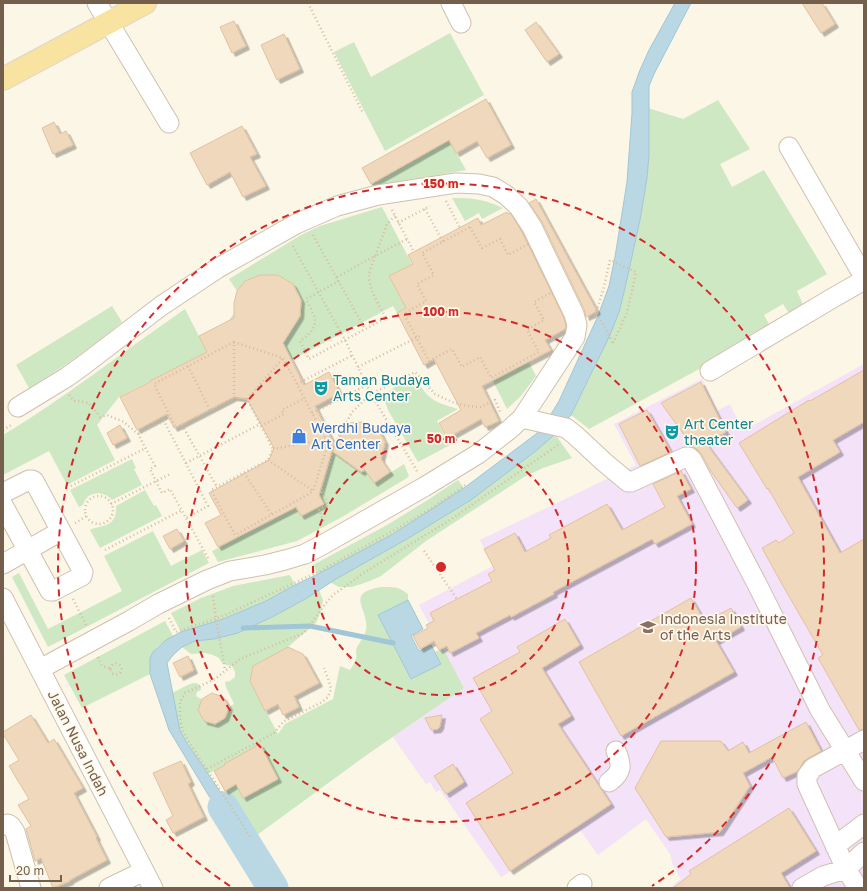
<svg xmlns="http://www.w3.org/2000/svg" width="867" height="891" viewBox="0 0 867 891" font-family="'Golos Text',sans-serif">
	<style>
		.education { fill: #f3e2f8 }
		.green { fill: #cee8c4 }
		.water { fill: #bad8e4; stroke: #a1c6d6 }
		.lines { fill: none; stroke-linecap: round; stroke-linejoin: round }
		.stream { stroke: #a1c6d6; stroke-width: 5 }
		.river { stroke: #bad8e4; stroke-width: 31 }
		.building { fill: #f0d8bd; stroke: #e2c19e; filter: url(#shadow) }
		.minor-casing { stroke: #cfc1af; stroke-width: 21 }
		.major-casing { stroke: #dbd5d0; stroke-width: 24 }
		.path { stroke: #d5bca1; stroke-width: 2.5; stroke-dasharray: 1 3; stroke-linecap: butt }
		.minor { stroke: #fff; stroke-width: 19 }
		.major { stroke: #f8e3a0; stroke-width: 22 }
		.ring { fill: none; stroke: #d62828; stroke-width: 2; stroke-dasharray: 7 5 }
		.labels { text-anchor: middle; stroke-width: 3.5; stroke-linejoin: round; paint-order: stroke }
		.culture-label { font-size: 14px; fill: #0d838f; stroke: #fef9eb; text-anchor: start }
		.shop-label { font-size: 14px; fill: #366cbe; stroke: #fef9eb; text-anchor: start }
		.education-label { font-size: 14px; fill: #785e54; stroke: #fef9eb; text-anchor: start }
		.street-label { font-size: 14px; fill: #735f4b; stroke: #fef9eb }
		.centre { fill: #d62828; stroke: #fef9eb; stroke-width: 2 }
		.ring-label { font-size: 12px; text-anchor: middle; font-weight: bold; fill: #d62828; stroke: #fef9eb; stroke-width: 3.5; stroke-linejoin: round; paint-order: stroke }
	</style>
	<defs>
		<filter id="shadow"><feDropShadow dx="3.5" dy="3.5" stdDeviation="0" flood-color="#0004"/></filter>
	</defs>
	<rect width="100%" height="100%" fill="#fbf6e5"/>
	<path class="education" d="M864 364V888H670L681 879 673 865 670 854 646 819 598 855 581 831 501 877 440 790 436 792 430 782 426 784 393 737 464 688 419 605 493 566 480 540 636 465 614 424 702 379 717 411 730 404 743 431Z"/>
	<path class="green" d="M450 33 484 95 385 151 334 52 354 42 371 77Z
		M718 100 750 149 720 164 732 187 764 170 827 274 797 291 805 309 791 317 783 304 764 315 771 328 714 361 589 429 571 415 594 369 619 312 625 288 640 220 647 178 649 155 648 108 683 119Z
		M449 140 466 170 372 187 371 184Z
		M452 198C473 198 484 199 503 208L482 219 479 213 465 221Z
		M382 207 412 264 389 277 406 308 397 313 393 306 292 360 288 353 236 337 228 322 234 313 291 331 300 316 301 300 293 284 278 275H260L245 281 237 291 229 279 301 235 320 226Z
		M112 306 122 322C92 347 62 368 29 388L16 365Z
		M185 309 207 352 119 397 97 425 115 460 67 485 49 451 3 475V435C66 397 124 351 185 309Z
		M529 362 536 376 520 397 507 409 493 381Z
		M416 377C418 382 421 387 424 391 432 402 445 405 458 409L437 421 450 445 418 462 388 410C387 407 385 403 385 400 385 389 407 381 416 377Z
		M553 436 557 437 572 458 543 468 524 477 426 541 381 576 370 581 352 587H339L330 582 407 539 537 450Z
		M334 444C337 457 351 465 361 472L365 470 374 483 404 464 409 476 407 478 342 517 297 541 218 562 212 551 296 507 301 516 324 504 319 495Z
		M132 459 136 468 134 469 142 485 112 500C103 490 87 491 83 505L79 507 70 490Z
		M458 480 464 488 432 509 393 534 318 574 313 565 387 525 426 501Z
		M145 490 154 506 156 505 162 516 100 548 90 530C95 527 98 528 103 526 113 524 117 516 116 506Z
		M153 531 171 566 202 550 209 563 48 647 12 577 19 573 48 629 122 591 104 556Z
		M290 575 295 585 266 601 223 619 181 632 171 613 201 598 233 586Z
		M381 587C393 587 398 586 408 594V600L378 615 411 679 441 663 435 652 443 648 464 688 368 754 249 841 221 793 236 784 243 798 278 778 259 745 225 764V765L208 774 180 731 172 693C177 691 189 683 195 683 198 683 199 685 201 687V690L197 692 196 696 199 698 202 699 198 710 204 721 215 724 225 718 229 707 234 704 226 687 225 682 230 681 235 677V672L232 666C225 665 222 664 219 658L213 655 205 653 191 654 182 647 195 641 214 639 238 633 274 616 307 598 319 590 323 600 321 611 316 623 288 647 253 666 250 681 278 734 285 724 333 699 340 666 350 670C352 667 355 663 356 659 357 656 356 653 356 650 358 643 365 637 366 630 370 610 343 593 381 587Z
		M165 621 173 636 157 647 150 658V674L82 708 64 675Z"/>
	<path class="water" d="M675 3H691L654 74 649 86V155L647 178 640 220 625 288 619 312 610 335 571 415 553 436 537 450 471 500 407 539 336 579 307 598 274 616 238 633 214 639 195 641 182 647 173 655 167 663 180 731 187 743 221 793 249 841 241 845 212 801 169 730 164 715 150 674V658L153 652 166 640 181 632 223 619 266 601 295 585 318 574 393 534 432 509 464 488 536 434 548 419 559 401 598 316 609 286 615 257 627 182 632 113V92L640 70 649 50Z
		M408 600 423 629 411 636 419 651 431 645 441 664 411 679 378 615Z"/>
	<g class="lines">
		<path class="stream" d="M243 628 310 626 393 643"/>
		<path class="river" d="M223 807 273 888"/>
	</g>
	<path class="building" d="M802 3H822L835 24 821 33Z
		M234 21 246 46 232 53 220 27Z
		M536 22 559 54 547 62 525 30Z
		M284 34 300 69 277 80 261 45Z
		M486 99 511 145 487 158 477 141 456 153 449 140 371 184 362 168Z
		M54 122 60 134 66 131 73 145 53 154 42 128Z
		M242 126 257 154 250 157 266 186 243 197 230 172 207 185 190 153Z
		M536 199 597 311 586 317 584 309 542 222 529 203Z
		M507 212 508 214 510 213 511 214 522 232 564 318 566 326 565 329 545 340 551 350 482 386 499 421 485 427 481 419 447 438 439 423 461 410 434 359 424 365 397 313 406 308 389 276 413 264 408 255 478 218 481 225Z
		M260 275H278L293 284 301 300 300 316 283 343 304 385 329 372 340 393 315 406 334 444 332 451 348 423 365 422 378 428 385 442 381 459 390 472 374 483 365 470 361 472 332 451 319 495 324 504 301 516 296 507 218 547 205 523 221 515 209 493 269 460 274 448 247 399 234 397 174 428 167 414 137 430 120 397 150 382V381L207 352 199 336 234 318V303L237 291 245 281Z
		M864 370V422L833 440 840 452 798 477 840 553 864 539V729L859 730 818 658 823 655 783 586 762 548 776 540 779 543 794 533 768 488 767 489 739 443 809 400 810 401Z
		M701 382 726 432 706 443 748 500 737 508 710 470 702 455 697 449 693 447 661 403Z
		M647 410 671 452 640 466 619 424Z
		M120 425 127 438 113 445 107 433Z
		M681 471 691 489 677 496 692 524 655 544 652 539 553 592 554 594 511 617 510 615 476 633 479 638 450 653 447 646 439 650 434 641 420 649 413 636 428 628 426 625 434 621 430 613 492 581 488 574 495 570 484 549 515 533 525 552 551 538 549 535 607 504 622 530 665 507 653 484Z
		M177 529 184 541 170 549 163 536Z
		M691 598 705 622 731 608 741 627 716 641 734 672 621 736 579 662Z
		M565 619 580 645 542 668 571 716 558 724 611 804 510 871 466 803 513 773 480 719 492 711 473 678 520 652 517 647Z
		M288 647 303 654 319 683 294 696 299 707 283 715 278 704 265 711 250 681 253 666Z
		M188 656 194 670 180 677 173 663Z
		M212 693 223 697 229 707 225 718 215 724 204 721 198 710 202 699Z
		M31 715 48 743 54 739 83 788 74 793 97 837 96 838 107 860 70 880V881L53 888 41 858 35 861 26 829 31 826 18 805 29 799 9 766 19 760 3 734V732Z
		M442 715 440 726 438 729 431 730 425 718Z
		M806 722 821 751 807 759 804 761 798 771 783 778 772 757 743 773 750 786 720 832 666 837 635 788 661 741H721L728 751 743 742 749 753Z
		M260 744 278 779 243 798 236 784 225 791 214 771 225 765 224 764Z
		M181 761 191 782 188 784 204 817 173 833 166 820 173 816 153 773Z
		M453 764 464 782 446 794 434 776Z
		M789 808 816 851 781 873 790 888H673L691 874 689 871Z"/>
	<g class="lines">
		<defs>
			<path id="minor" d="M97 3 169 123
				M451 3 461 23
				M789 147 864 277
				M710 371 831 299 864 280
				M18 407 67 377 85 364 161 306 218 268 296 224 337 206 378 195 456 183 479 184 493 187 506 195 519 207 532 227 574 314 577 325 575 337 522 418 510 429 478 454 424 487 324 544 305 554 285 560 265 565 230 571 207 580 158 604 129 621 40 669
				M522 418 566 428 575 435 604 462 628 482H631L686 457H689L692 460 758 586 820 710 864 781
				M3 493 29 480H32L34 481 83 572 82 576 53 591H50L3 505
				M3 564 61 531
				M3 598 153 888
				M609 782C623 772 622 765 616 751
				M3 825 8 824 11 826 15 832 31 888
				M835 846 864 824
				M109 888 144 871
				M577 888 582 884
				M802 888 823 876 846 869 864 852
				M858 888 846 869 807 784V776L813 768 864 740"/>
			<path id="major" d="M3 79 145 3"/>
		</defs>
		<use href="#minor" class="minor-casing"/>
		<use href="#major" class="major-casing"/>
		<path class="path" d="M308 3 363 113
			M446 201 460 228
			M425 209 443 242
			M392 210 414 252
			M398 223 430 206
			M470 227 482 248 500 239 508 255 530 243 556 290 534 302 544 320 527 330 539 352 491 378 480 357 462 367 452 349 429 361 404 314 426 301 417 284 434 275 422 253Z
			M313 235 365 329
			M293 246 345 340 371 394 352 412 335 443 321 490 328 505 319 510 325 524
			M337 277 375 256 387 224 395 216
			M339 281 306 299C316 319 322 325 300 341L309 359 386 318C379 305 369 290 369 275 370 269 373 262 375 256L407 239
			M597 313 613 343
			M594 319 604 287 610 260 636 272 627 313 613 343
			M234 342 283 358 326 439 328 444 313 491 307 495 235 535 211 490 268 460 273 449 247 399 234 398 176 428 154 384Z
			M188 366 210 410
			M358 367 420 336
			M297 384 353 355
			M69 395 74 401C90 401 91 405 100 417L107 415 124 422 138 434 155 466 150 469 162 493 170 489 209 560
			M234 398V342
			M247 399 283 358
			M312 413 367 385
			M182 425 217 487
			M261 426 284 414 282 410 305 398
			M3 430 13 424
			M138 434 164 421 208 506 186 518
			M273 449 326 439
			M268 460 313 491
			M186 463 260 424
			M417 471 371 394 415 372 435 394 452 402 467 406 481 407 495 400 501 414
			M244 473 272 515
			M71 486 146 448
			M85 510a14 14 0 1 1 28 0a14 14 0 1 1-28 0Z
			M111 504 170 474
			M75 523 87 516
			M105 550 182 510
			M424 551 457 599
			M213 596 216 619 225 670
			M73 599 86 625
			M169 618 176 632 223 616 318 572 391 532 432 508 467 484
			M98 657C101 665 101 667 111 668
			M110.5 669a5.5 5.5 0 1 1 11 0a5.5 5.5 0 1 1-11 0Z
			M207 769 274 733 283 722 322 702 328 697 331 689 329 681 324 668
			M250 836 189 742 182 730 180 716V702L185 693 215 679 240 659 304 633 326 603 333 595 365 572 450 520 558 445"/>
		<use href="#minor" class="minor"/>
		<use href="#major" class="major"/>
	</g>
	<g class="ring">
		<circle cx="441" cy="567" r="128"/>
		<circle cx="441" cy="567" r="255"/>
		<path d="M230 886A383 383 0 1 1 652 886"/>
	</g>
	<defs>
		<symbol id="theatre-bare" viewBox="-9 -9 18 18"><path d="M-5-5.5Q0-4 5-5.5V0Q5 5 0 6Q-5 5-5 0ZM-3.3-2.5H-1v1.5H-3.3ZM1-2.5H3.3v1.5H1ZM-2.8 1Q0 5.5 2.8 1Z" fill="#0f9aa8" stroke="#fef9eb" stroke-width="2.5" paint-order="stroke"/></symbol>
		<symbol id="shop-bare" viewBox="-9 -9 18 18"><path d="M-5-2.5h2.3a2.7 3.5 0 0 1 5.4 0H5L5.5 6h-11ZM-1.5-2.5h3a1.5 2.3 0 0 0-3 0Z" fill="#3f7fe0" stroke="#fef9eb" stroke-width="2.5" paint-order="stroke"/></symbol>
		<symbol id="university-bare" viewBox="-9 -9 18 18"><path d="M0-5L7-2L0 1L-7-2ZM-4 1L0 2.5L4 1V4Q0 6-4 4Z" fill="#8d6e63" stroke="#fef9eb" stroke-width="2.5" paint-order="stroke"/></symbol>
	</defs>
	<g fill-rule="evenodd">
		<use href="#theatre-bare" x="310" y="377" width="22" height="22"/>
		<use href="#theatre-bare" x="661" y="421" width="22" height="22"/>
		<use href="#shop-bare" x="288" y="425" width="22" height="22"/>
		<use href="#university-bare" x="637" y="616" width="22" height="22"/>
	</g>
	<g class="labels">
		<g class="culture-label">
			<text x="333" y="385">Taman Budaya<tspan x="333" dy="16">Arts Center</tspan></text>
			<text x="684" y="429">Art Center<tspan x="684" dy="16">theater</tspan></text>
		</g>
		<g class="shop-label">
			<text x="311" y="433">Werdhi Budaya<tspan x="311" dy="16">Art Center</tspan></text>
		</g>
		<g class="education-label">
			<text x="660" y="624">Indonesia Institute<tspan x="660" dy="16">of the Arts</tspan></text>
		</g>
		<g class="street-label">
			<text transform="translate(78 743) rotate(63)" y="5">Jalan Nusa Indah</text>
		</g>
	</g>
	<circle cx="441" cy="567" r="6" class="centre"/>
	<g class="ring-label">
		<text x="441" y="188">150 m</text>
		<text x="441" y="316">100 m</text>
		<text x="441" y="443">50 m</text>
	</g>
	<rect width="867" height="891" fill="none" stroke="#735f4b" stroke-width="8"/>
	<path d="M10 875v6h51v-6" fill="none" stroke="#735f4b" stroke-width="2"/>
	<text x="16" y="875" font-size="12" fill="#735f4b" stroke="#fef9eb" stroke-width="3" paint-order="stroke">20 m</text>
</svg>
